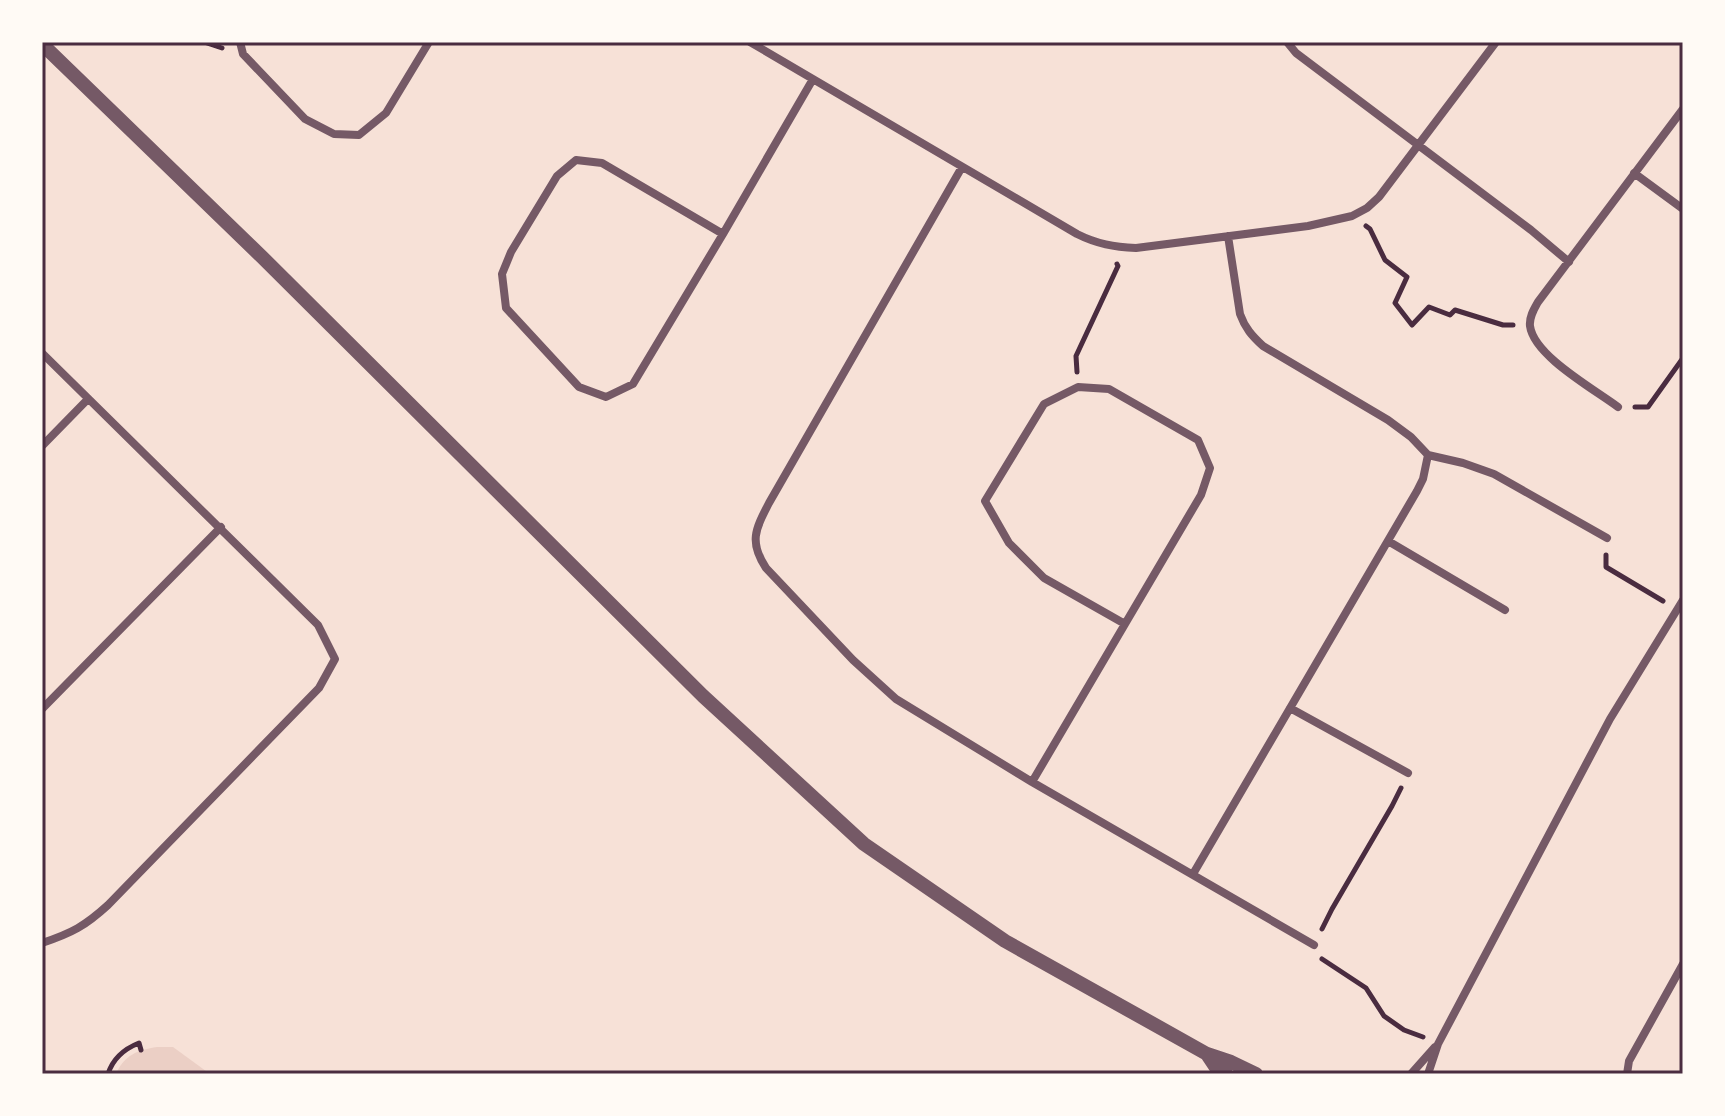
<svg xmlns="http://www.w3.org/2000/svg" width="1725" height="1116" viewBox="0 0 1725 1116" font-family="'Sofia Sans Condensed',sans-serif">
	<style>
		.green { fill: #ebcfc5 }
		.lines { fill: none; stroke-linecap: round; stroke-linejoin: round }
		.path { stroke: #4a2c40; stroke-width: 5 }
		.minor { stroke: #755966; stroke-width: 8 }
		.tertiary { stroke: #755966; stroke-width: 14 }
		.neatline { fill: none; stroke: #4a2c40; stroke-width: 3 }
	</style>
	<rect width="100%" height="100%" fill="#f7e1d7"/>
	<path class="green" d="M157 1047H173L210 1074H116C124 1055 138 1050 157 1047Z"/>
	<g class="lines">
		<path class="path" d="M204 42 222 48
			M1366 226 1370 229 1385 260 1407 277 1395 303 1412 325 1429 307 1450 315 1455 310 1503 325H1513
			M1077 372 1076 356 1118 266 1117 264
			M1635 407H1648L1683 358
			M1606 555V567L1663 601
			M1322 929 1332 909 1392 806 1401 788
			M1322 959 1366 988 1384 1016 1404 1030 1423 1037
			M108 1074C113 1058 124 1049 139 1043L141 1050"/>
		<path class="minor" d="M240 42 243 54 305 119 334 134 359 135 386 113 429 42
			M750 42 1077 234C1097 244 1114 247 1136 248L1308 226 1352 216 1367 208 1379 197 1496 42
			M1287 42 1296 53 1531 230 1569 262
			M576 160 602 163 723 234 633 384 606 397 579 387 506 308 502 274 511 252 557 176Z
			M962 167 769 503C755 530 749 542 766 568L853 660 896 699 1032 782 1314 945
			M1634 173 1683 209
			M723 234 813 79
			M42 353 318 625 335 659 319 688 108 905C85 926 72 933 42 943
			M1078 387 1109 389 1198 440 1210 468 1201 495 1125 624 1044 578 1009 543 985 501 1044 404Z
			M1618 407C1594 389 1534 356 1530 326 1529 317 1534 309 1538 302L1683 109
			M42 446 88 399
			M1428 455 1463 463 1494 474 1607 538
			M1388 541 1505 610
			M1290 708 1408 773
			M42 709 221 527
			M1032 782 1125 624
			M1193 874 1417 491 1423 479 1428 455 1411 437 1388 420 1263 346C1252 336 1245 328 1240 314L1228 236
			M1411 1074 1435 1047
			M1428 1074 1438 1044 1610 719 1683 600
			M1627 1074 1629 1061 1683 964"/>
		<path class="tertiary" d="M42 44 262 257 703 696 864 844 1005 941 1207 1054 1231 1062 1256 1074
			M1207 1054 1215 1066 1226 1074"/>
	</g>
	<rect width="1725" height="1116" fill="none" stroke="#fffaf5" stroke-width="88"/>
	<rect x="44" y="44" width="1637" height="1028" class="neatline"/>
</svg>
